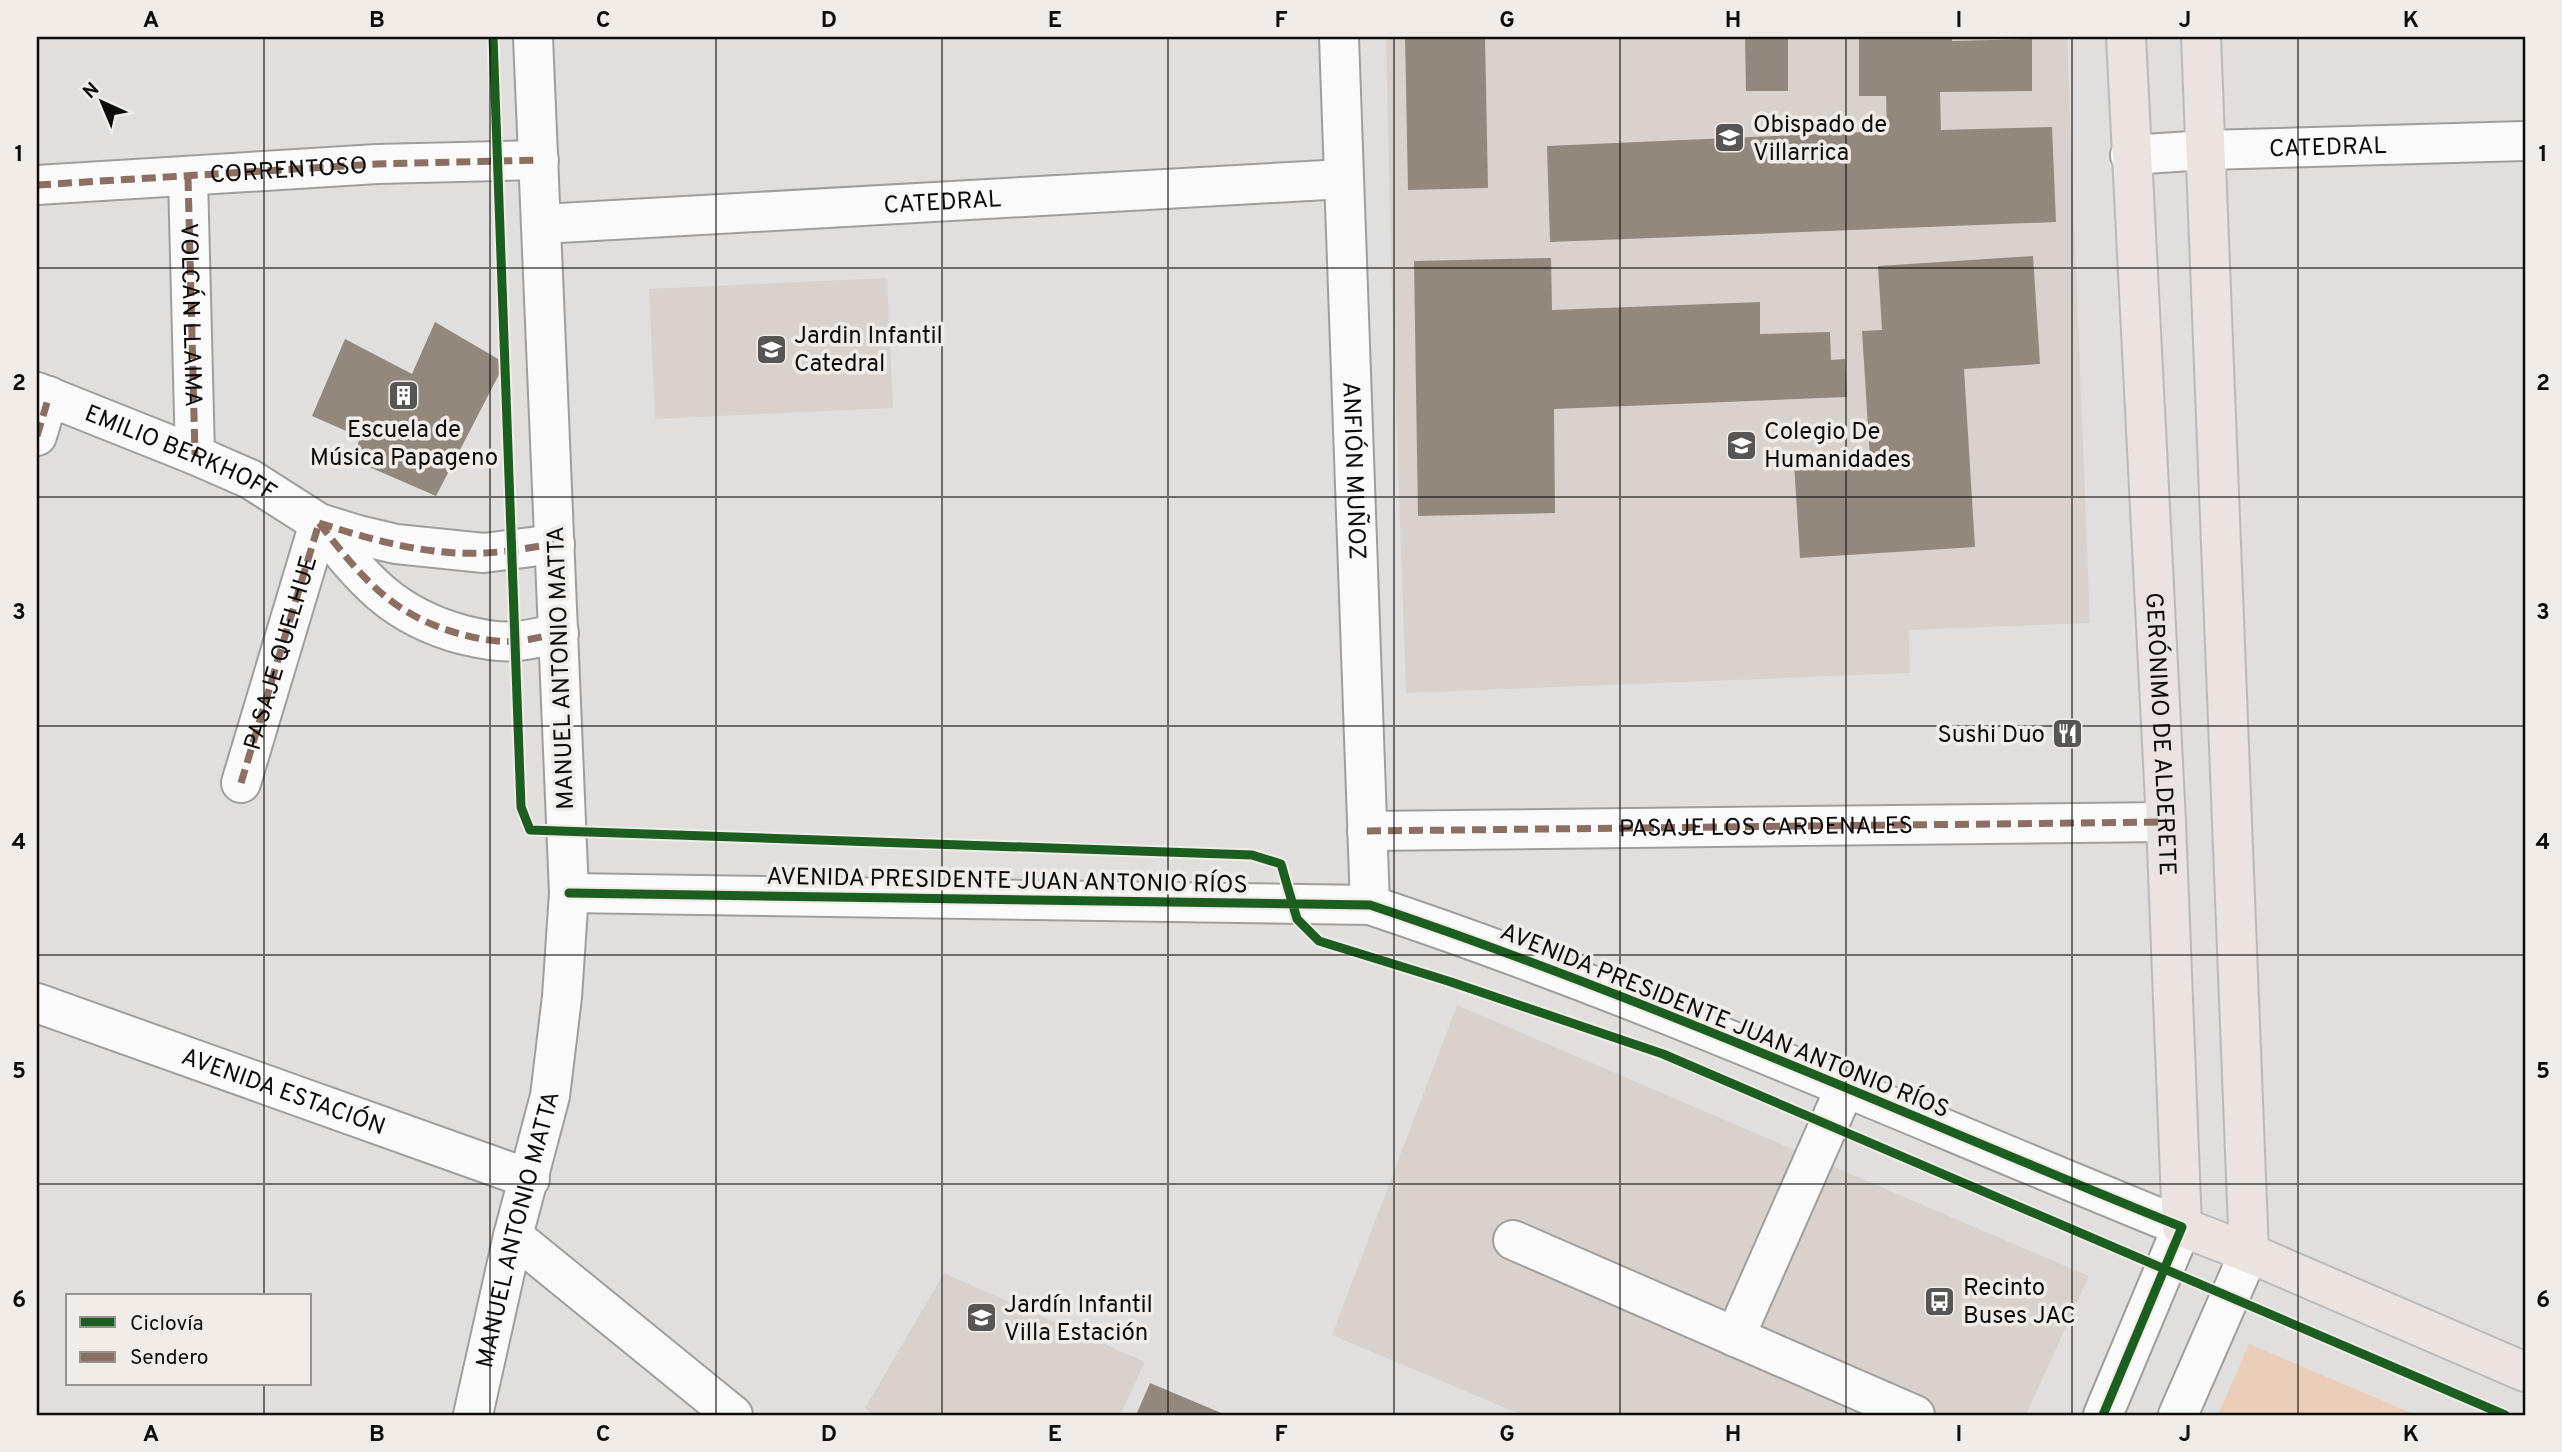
<svg xmlns="http://www.w3.org/2000/svg" width="2562" height="1452" viewBox="0 0 2562 1452" font-family="Overpass,sans-serif">
	<style>
		.built { fill: #d9d2cc }
		.green { fill: #ebceb9 }
		.building { fill: #93887d }
		.lines { fill: none; stroke-linecap: round; stroke-linejoin: round }
		.minor-casing { stroke: #a09e9d; stroke-width: 42 }
		.major-casing { stroke: #bbbab9; stroke-width: 42 }
		.minor { stroke: #fafafa; stroke-width: 38 }
		.major { stroke: #eae3df; stroke-width: 38 }
		.quiet { stroke: #8d6e63; stroke-width: 7; stroke-dasharray: 14 7; stroke-linecap: butt }
		.cycleway-casing { stroke: #f1ece8; stroke-width: 13 }
		.cycleway { stroke: #1b5e20; stroke-width: 9 }
		.grid { fill: none; stroke: #0e0c0b; stroke-width: 2; stroke-opacity: 0.55 }
		.labels { text-anchor: middle; stroke-width: 7; stroke-linejoin: round; paint-order: stroke }
		.poi-label { font-size: 24px; fill: #0e0c0b; stroke: #f1ece8; text-anchor: start }
		.street-label { font-size: 24px; fill: #0e0c0b; stroke: #f1ece8 }
		.neatline { fill: none; stroke: #0e0c0b; stroke-width: 2.5 }
		.grid-label { font-size: 23px; text-anchor: middle; font-weight: bold; fill: #0e0c0b }
	</style>
	<rect width="100%" height="100%" fill="#e1dfdd"/>
	<path class="built" d="M1386 37H2067L2090 623 1909 630 1910 673 1406 693 1391 266Z
		M887 278 893 408 655 419 649 289Z
		M1457 1005 2089 1276 2026 1415H1522L1332 1335Z
		M944 1273 1145 1362 1120 1415H874L865 1408Z"/>
	<path class="green" d="M2249 1344 2416 1415H2218Z"/>
	<path class="building" d="M1405 37H1485L1488 188 1408 190Z
		M1745 37H1788V91H1746Z
		M1859 37H1952V41L2032 39V91L1940 92 1941 130 2052 127 2056 222 1550 242 1547 146 1887 131 1886 96H1859Z
		M2033 256 2040 364 1964 369 1975 547 1800 558 1794 463 1870 458 1862 331 1882 330 1878 266Z
		M1551 258 1552 310 1760 302V334L1830 332 1831 360 1845 359 1847 397 1554 409 1555 513 1418 516 1414 261Z
		M435 322 505 363 436 496 353 460 360 437 312 416 345 339 412 374Z
		M1150 1383 1226 1415H1136Z"/>
	<g class="lines">
		<defs>
			<g id="minor">
				<path id="s1" d="M1339 37 1370 905"/>
				<path id="s2" d="M2130 155 2206 150 2525 141"/>
				<path id="s3" d="M188 177 195 455"/>
				<path id="s4" d="M37 185 377 164 539 160"/>
				<path id="s5" d="M542 224 1344 179"/>
				<path id="s6" d="M37 392 195 455 250 479 319 523 358 535 396 544 484 553 555 544"/>
				<path d="M37 436 49 396"/>
				<path d="M319 523C363 579 392 616 464 635 480 639 500 643 517 641 531 640 545 636 559 633"/>
				<path id="s7" d="M241 783 319 523"/>
				<path d="M1367 831 2166 822"/>
				<path d="M569 893 1370 905C1646 997 1912 1118 2182 1227L2103 1415"/>
				<path id="s8" d="M37 1003 530 1179"/>
				<path d="M513 1236 733 1415"/>
				<path d="M1513 1240 1915 1415"/>
				<path d="M1735 1337 1845 1088"/>
				<path id="s9" d="M473 1415 513 1236 550 1096 562 997 569 893 533 37"/>
				<path d="M2178 1415 2249 1253"/>
			</g>
			<g id="major">
				<path id="s10" d="M2126 37 2166 822 2182 1227 2249 1253 2525 1372"/>
				<path d="M2201 37 2249 1253"/>
			</g>
		</defs>
		<use href="#minor" class="minor-casing"/>
		<use href="#major" class="major-casing"/>
		<use href="#minor" class="minor"/>
		<use href="#major" class="major"/>
		<g class="quiet">
			<path d="M188 177 195 455"/>
			<path d="M37 185 377 164 539 160"/>
			<path d="M37 436 49 396"/>
			<path d="M319 523C363 579 392 616 464 635 480 639 500 643 517 641 531 640 545 636 559 633"/>
			<path d="M319 523C372 540 429 556 485 553 508 552 532 547 555 544"/>
			<path d="M241 783 319 523"/>
			<path id="s11" d="M1367 831 2166 822"/>
		</g>
		<defs>
			<path id="cycleway" d="M493 37 521 807 530 830 1252 855 1281 864 1297 919 1319 941 1448 981 1663 1054 2505 1415
				M569 893 1370 905C1646 997 1912 1118 2182 1227L2103 1415"/>
		</defs>
		<use href="#cycleway" class="cycleway-casing"/>
		<use href="#cycleway" class="cycleway"/>
	</g>
	<path class="grid" d="M264 37V1296M490 37V1415M716 37V1415M942 37V1415M1168 37V1415M1394 37V1415M1620 37V1415M1846 37V1415M2072 37V1415M2298 37V1415M37 268H2525M37 497H2525M37 726H2525M37 955H2525M37 1184H2525M264 1384V1415"/>
	<defs>
		<symbol id="school-square" viewBox="-11 -11 22 22"><rect x="-9" y="-9" width="18" height="18" rx="4" fill="#585654" stroke="#f1ece8"/><path d="M0-5L7-2L0 1L-7-2ZM-4 1L0 2.5L4 1V4Q0 6-4 4Z" fill="#fff"/></symbol>
		<symbol id="building-square" viewBox="-11 -11 22 22"><rect x="-9" y="-9" width="18" height="18" rx="4" fill="#585654" stroke="#f1ece8"/><path d="M-4-6H4V6H1V3H-1V6H-4ZM-2.5-4.3h1.7v1.8h-1.7ZM.8-4.3h1.7v1.8H.8ZM-2.5-1h1.7V.8h-1.7ZM.8-1h1.7V.8H.8Z" fill="#fff"/></symbol>
		<symbol id="restaurant-square" viewBox="-11 -11 22 22"><rect x="-9" y="-9" width="18" height="18" rx="4" fill="#585654" stroke="#f1ece8"/><path d="M-5-6h1v4h1v-4h1v4h1v-4h1v5L-1.5 .5V6h-2V.5L-5-1ZM5-6V6H3V1.5H1.5Q1.5-4 5-6Z" fill="#fff"/></symbol>
		<symbol id="bus-square" viewBox="-11 -11 22 22"><rect x="-9" y="-9" width="18" height="18" rx="4" fill="#585654" stroke="#f1ece8"/><path d="M-5-6H5V4H4V6H2V4H-2V6H-4V4H-5ZM-3.5-4V0h7V-4ZM-3.5 1.2v1.5H-2V1.2ZM2 1.2v1.5H3.5V1.2Z" fill="#fff"/></symbol>
	</defs>
	<g fill-rule="evenodd">
		<use href="#school-square" x="1712" y="120" width="35" height="35"/>
		<use href="#school-square" x="754" y="332" width="35" height="35"/>
		<use href="#building-square" x="386" y="378" width="35" height="35"/>
		<use href="#school-square" x="1724" y="428" width="35" height="35"/>
		<use href="#restaurant-square" x="2050" y="716" width="35" height="35"/>
		<use href="#bus-square" x="1922" y="1284" width="35" height="35"/>
		<use href="#school-square" x="964" y="1300" width="35" height="35"/>
	</g>
	<g class="labels">
		<g class="poi-label">
			<text x="1753" y="132">Obispado de<tspan x="1753" dy="28">Villarrica</tspan></text>
			<text x="794" y="343">Jardin Infantil<tspan x="794" dy="28">Catedral</tspan></text>
			<text x="404" y="437" text-anchor="middle">Escuela de<tspan x="404" dy="28">Música Papageno</tspan></text>
			<text x="1764" y="439">Colegio De<tspan x="1764" dy="28">Humanidades</tspan></text>
			<text x="2045" y="742" text-anchor="end">Sushi Duo</text>
			<text x="1963" y="1295">Recinto<tspan x="1963" dy="28">Buses JAC</tspan></text>
			<text x="1004" y="1312">Jardín Infantil<tspan x="1004" dy="28">Villa Estación</tspan></text>
		</g>
		<g class="street-label">
			<text dy="8" stroke="none"><textPath href="#s2" startOffset="198">CATEDRAL</textPath></text>
			<text dy="8" stroke="none"><textPath href="#s4" startOffset="252">CORRENTOSO</textPath></text>
			<text dy="8" stroke="none"><textPath href="#s5" startOffset="401">CATEDRAL</textPath></text>
			<text dy="8" stroke="none"><textPath href="#s3" startOffset="138">VOLCÁN LLAIMA</textPath></text>
			<text dy="8" stroke="none"><textPath href="#s6" startOffset="156">EMILIO BERKHOFF</textPath></text>
			<text dy="8" stroke="none"><textPath href="#s1" startOffset="434">ANFIÓN MUÑOZ</textPath></text>
			<text dy="8" stroke="none"><textPath href="#s7" startOffset="136">PASAJE QUELHUE</textPath></text>
			<text transform="translate(560 668) rotate(-92)" y="8">MANUEL ANTONIO MATTA</text>
			<text dy="8" stroke="none"><textPath href="#s10" startOffset="698">GERÓNIMO DE ALDERETE</textPath></text>
			<text dy="8" stroke="none"><textPath href="#s11" startOffset="399">PASAJE LOS CARDENALES</textPath></text>
			<text transform="translate(1007 880) rotate(1)" y="8">AVENIDA PRESIDENTE JUAN ANTONIO RÍOS</text>
			<text transform="translate(1725 1020) rotate(22)" y="8">AVENIDA PRESIDENTE JUAN ANTONIO RÍOS</text>
			<text dy="8" stroke="none"><textPath href="#s8" startOffset="262">AVENIDA ESTACIÓN</textPath></text>
			<text dy="8" stroke="none"><textPath href="#s9" startOffset="191">MANUEL ANTONIO MATTA</textPath></text>
		</g>
	</g>
	<rect width="2562" height="1452" fill="none" stroke="#f1ece8" stroke-width="77"/>
	<rect x="66" y="1294" width="245" height="91" fill="#f1ece8" stroke="#969290" stroke-width="2"/>
	<rect x="80" y="1317" width="35" height="10" fill="#1b5e20" stroke="#969290" stroke-width="2"/>
	<text x="130" y="1330" font-size="21" fill="#0e0c0b">Ciclovía</text>
	<rect x="80" y="1352" width="35" height="10" fill="#8d6e63" stroke="#969290" stroke-width="2"/>
	<text x="130" y="1364" font-size="21" fill="#0e0c0b">Sendero</text>
	<g transform="translate(102 102) rotate(316)" stroke="#f1ece8" stroke-width="5" paint-order="stroke">
	<path d="M0-5L12 26L0 18L-12 26Z" fill="#0e0c0b"/>
	<text y="-10" font-size="19" font-weight="bold" text-anchor="middle" fill="#0e0c0b">N</text>
	</g>
	<rect x="38" y="38" width="2486" height="1376" class="neatline"/>
	<g class="grid-label">
		<text x="151" y="27">A</text>
		<text x="377" y="27">B</text>
		<text x="603" y="27">C</text>
		<text x="829" y="27">D</text>
		<text x="1055" y="27">E</text>
		<text x="1281" y="27">F</text>
		<text x="1507" y="27">G</text>
		<text x="1733" y="27">H</text>
		<text x="1959" y="27">I</text>
		<text x="2185" y="27">J</text>
		<text x="2411" y="27">K</text>
		<text x="19" y="161">1</text>
		<text x="2543" y="161">1</text>
		<text x="19" y="390">2</text>
		<text x="2543" y="390">2</text>
		<text x="19" y="619">3</text>
		<text x="2543" y="619">3</text>
		<text x="19" y="849">4</text>
		<text x="2543" y="849">4</text>
		<text x="19" y="1078">5</text>
		<text x="2543" y="1078">5</text>
		<text x="19" y="1307">6</text>
		<text x="2543" y="1307">6</text>
		<text x="151" y="1441">A</text>
		<text x="377" y="1441">B</text>
		<text x="603" y="1441">C</text>
		<text x="829" y="1441">D</text>
		<text x="1055" y="1441">E</text>
		<text x="1281" y="1441">F</text>
		<text x="1507" y="1441">G</text>
		<text x="1733" y="1441">H</text>
		<text x="1959" y="1441">I</text>
		<text x="2185" y="1441">J</text>
		<text x="2411" y="1441">K</text>
	</g>
</svg>
